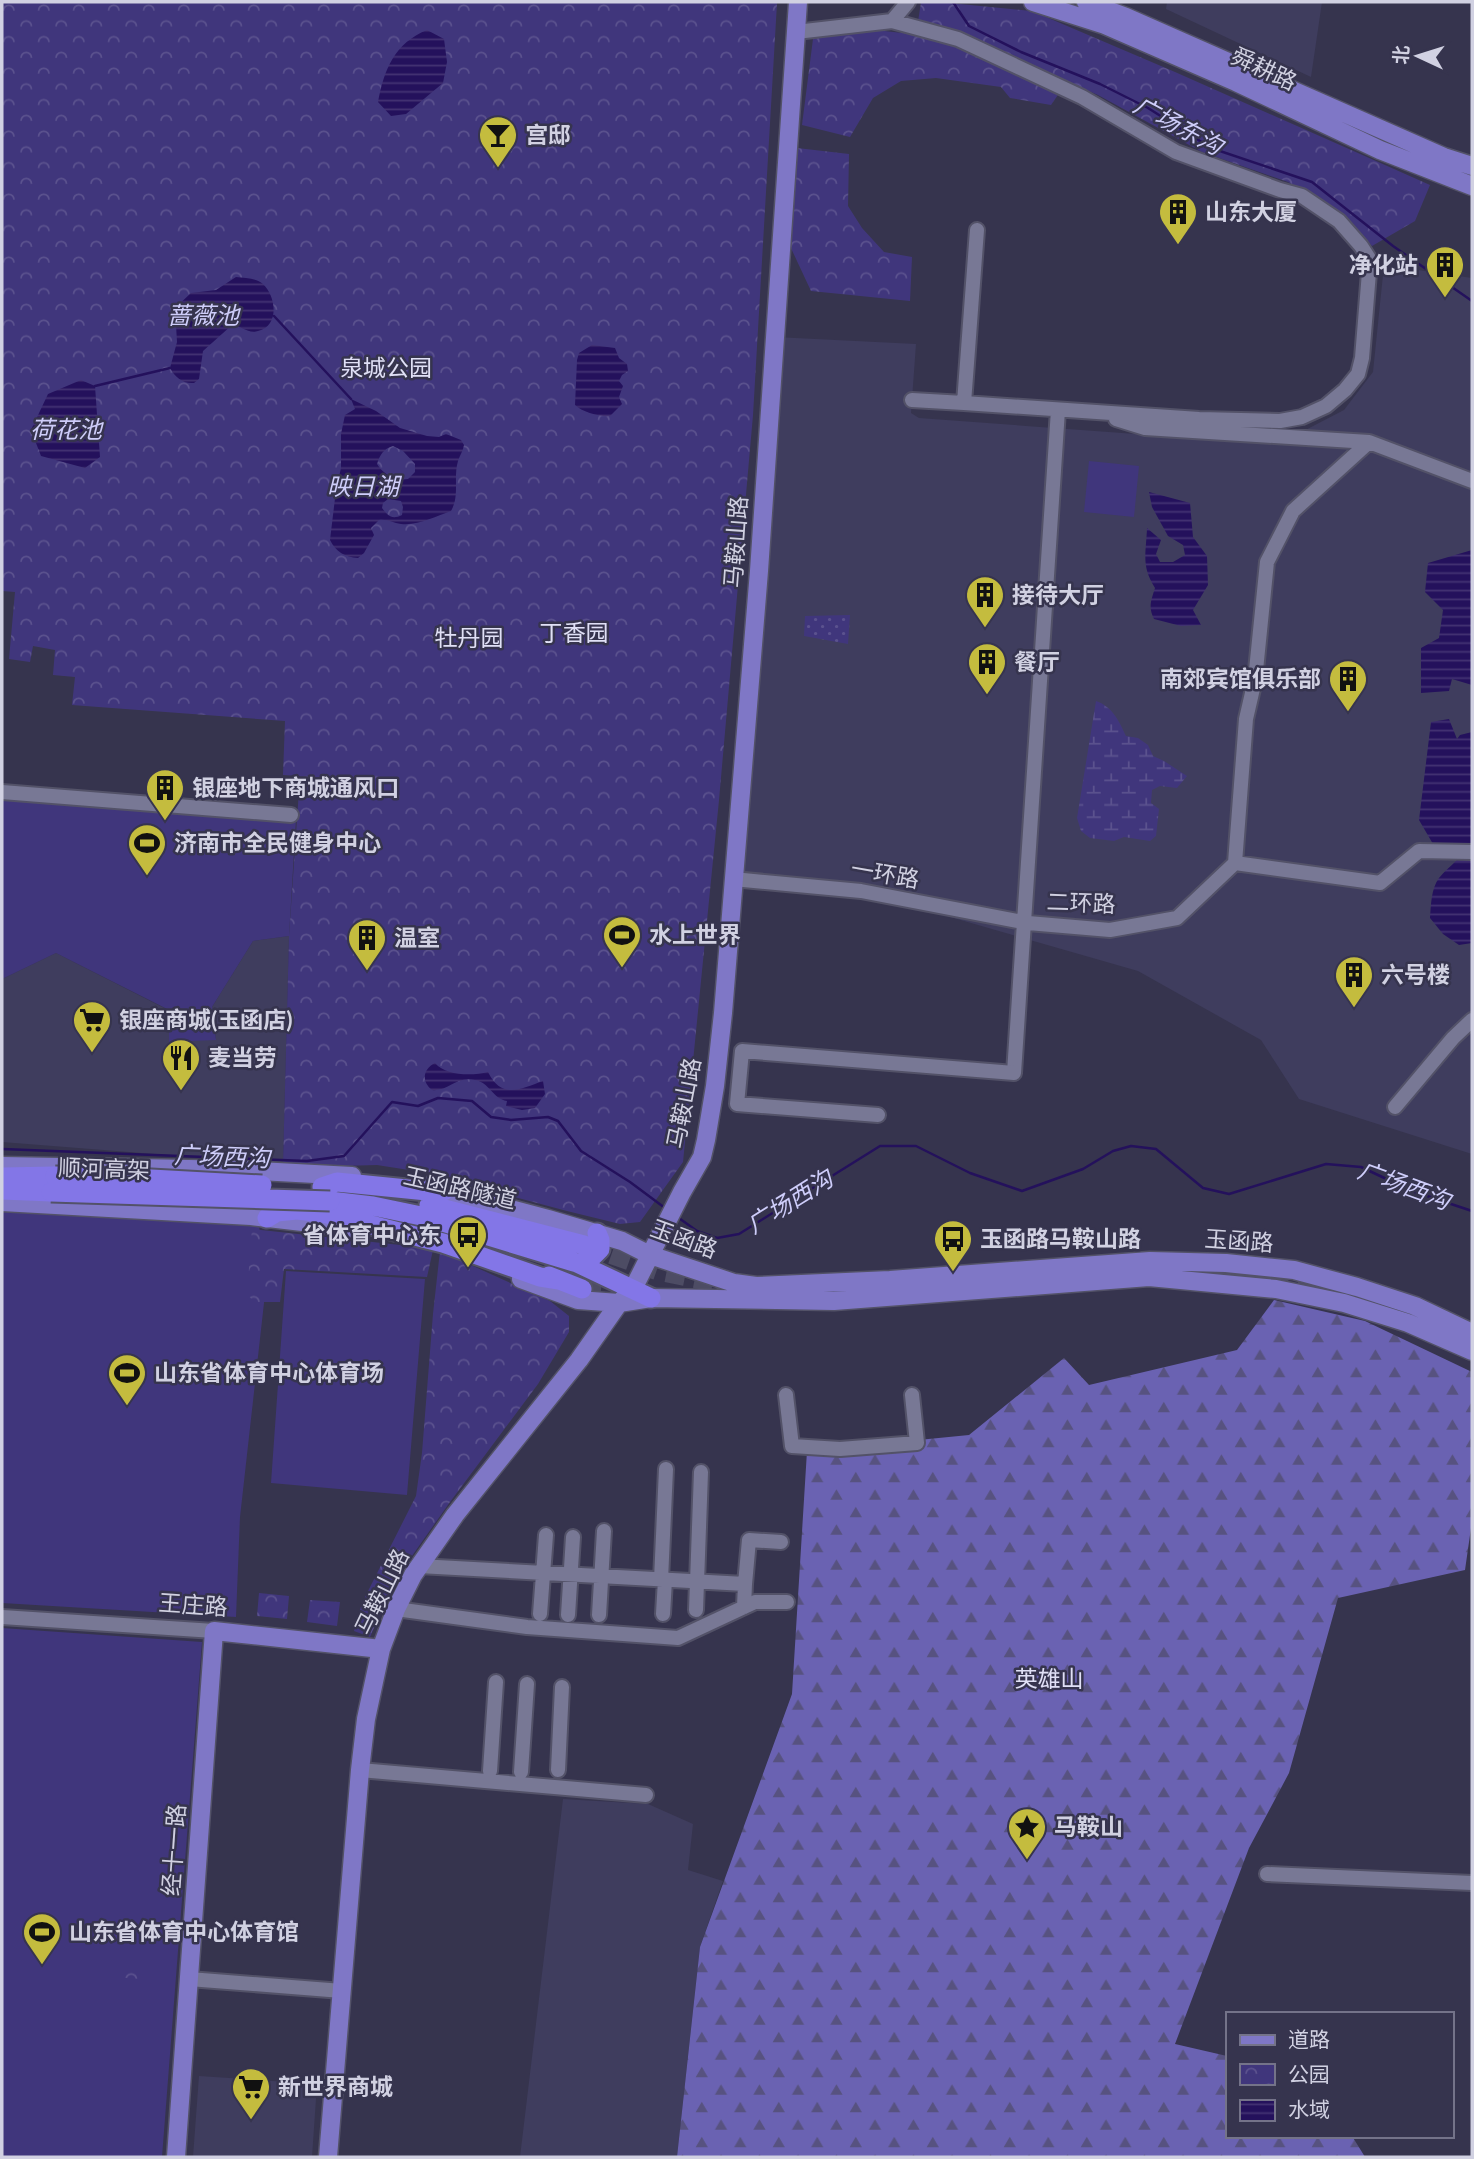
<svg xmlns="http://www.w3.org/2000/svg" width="1474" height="2159" viewBox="0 0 1474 2159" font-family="Lato,'Noto Sans SC',sans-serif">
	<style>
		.built { fill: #3f3d5e }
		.grass { fill: #40367c }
		.forest { fill: url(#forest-firs) }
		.wetland { fill: url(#wetland-marsh) }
		.park { fill: url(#park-crowns) }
		.garden { fill: url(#garden-dots) }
		.water { fill: url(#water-rules); fill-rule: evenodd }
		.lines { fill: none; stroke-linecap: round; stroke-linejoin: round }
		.stream { stroke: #24115c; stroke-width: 2.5 }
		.highway-tunnel { stroke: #4d4c64; stroke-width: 19; stroke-dasharray: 19 10; stroke-linecap: butt }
		.minor-casing { stroke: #535268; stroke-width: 18 }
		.major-casing { stroke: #535268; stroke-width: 21 }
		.highway-casing { stroke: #535268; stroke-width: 23 }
		.minor { stroke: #787895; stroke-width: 14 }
		.major { stroke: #7f77c6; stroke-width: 18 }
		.highway { stroke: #8376e7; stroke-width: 19 }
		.highway-bridge-casing { stroke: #535268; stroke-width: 23; stroke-linecap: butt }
		.highway-bridge { stroke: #8376e7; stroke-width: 19 }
		.labels { text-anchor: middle; stroke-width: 5; stroke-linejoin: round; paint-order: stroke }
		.street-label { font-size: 23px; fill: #d1d1e2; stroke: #36344e }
		.poi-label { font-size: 23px; font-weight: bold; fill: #d1d1e2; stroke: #36344e; text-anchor: start }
		.park-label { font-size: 23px; fill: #e0e0f6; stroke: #36344e }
		.water-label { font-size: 24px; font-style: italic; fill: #cecdfa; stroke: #36344e }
	</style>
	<defs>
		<pattern id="forest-firs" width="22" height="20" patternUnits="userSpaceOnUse" patternTransform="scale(1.75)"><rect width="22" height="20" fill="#6a62b2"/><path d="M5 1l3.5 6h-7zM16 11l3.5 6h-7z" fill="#575280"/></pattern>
		<pattern id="wetland-marsh" width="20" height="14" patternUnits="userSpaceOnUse" patternTransform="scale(1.75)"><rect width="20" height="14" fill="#40367c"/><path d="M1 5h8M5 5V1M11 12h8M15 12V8" fill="none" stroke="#5b528e"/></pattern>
		<pattern id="park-crowns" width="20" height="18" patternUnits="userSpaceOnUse" patternTransform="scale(1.75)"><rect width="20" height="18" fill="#40367c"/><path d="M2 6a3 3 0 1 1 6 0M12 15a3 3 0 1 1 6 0" fill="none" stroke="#5b528e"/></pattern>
		<pattern id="garden-dots" width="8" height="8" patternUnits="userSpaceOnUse" patternTransform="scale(1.75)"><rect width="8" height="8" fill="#40367c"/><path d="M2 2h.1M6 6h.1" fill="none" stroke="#5b528e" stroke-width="1.8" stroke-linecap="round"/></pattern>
		<pattern id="water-rules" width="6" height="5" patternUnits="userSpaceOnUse" patternTransform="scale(1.75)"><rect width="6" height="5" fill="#24115c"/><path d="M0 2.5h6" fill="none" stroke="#433373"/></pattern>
	</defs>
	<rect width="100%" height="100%" fill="#36344e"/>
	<path class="built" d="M1167 2H1322L1311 77 1166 9Z
		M1384 265 1472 278V1154L1299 1099 1261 1040 1138 971 926 910 740 879 775 337 916 344 911 413 919 418 1259 443 1290 438 1344 410 1373 372Z
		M289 936 283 1164 2 1142V979L56 953 170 1011 216 1039 212 1007 253 941Z
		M563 1799 648 1804 693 1824 688 1870 723 1881 700 1947 677 2157H520Z
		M199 2076 317 2084 312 2157H193Z"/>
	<path class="grass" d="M1089 461 1139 466 1134 517 1084 512Z
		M2 797 296 819 289 936 253 941 212 1007 216 1040 169 1042V1010L56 953 2 979Z
		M2 1209 259 1222 264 1303 240 1517 236 1617 2 1603Z
		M286 1271 425 1279 407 1495 271 1483Z
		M2 1628 202 1642 162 2157H2Z"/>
	<path class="forest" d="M1274 1300 1365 1321 1472 1372V1521L1465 1570 1338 1598 1289 1773 1249 1848 1175 2044 1227 2056V2136H1352L1365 2157H677L700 1947 792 1694 807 1451 969 1435 1064 1358 1089 1385 1237 1350Z"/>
	<path class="wetland" d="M1096 701C1113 707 1119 721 1126 736L1138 738 1148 745 1153 756 1164 761 1187 776 1177 788 1160 786 1152 790 1151 803 1159 809 1156 836 1150 841 1124 837 1114 841 1090 838 1081 831 1077 818Z"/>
	<path class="park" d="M2 2 777 3 753 415 719 800 683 1162 640 1222 620 1224 567 1211 422 1172 377 1165 304 1167 283 1164 289 936 300 776 283 775 285 721 72 705 75 677 53 675 55 650 33 646 30 662 9 659 15 592 2 591Z
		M921 2H940L1032 11 1175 72 1430 185 1415 221 1372 246 1344 217 1288 182 1202 152 1098 95 956 33 918 22Z
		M866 29 939 37 1064 86 1051 105 1010 98 1001 87 936 78 901 81 873 98 850 137 802 125 813 39Z
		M797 148 849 154 848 206 862 228 884 252 912 257 910 301 811 291 790 246Z
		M252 1229 428 1248 433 1250 427 1277 284 1269 280 1302H254L247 1294Z
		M440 1251 550 1301 569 1316V1332L538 1384 450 1502 395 1580 370 1637 354 1631 362 1603 416 1496 422 1453 433 1314Z
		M259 1593 289 1596 287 1619 257 1616Z
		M310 1600 340 1602 337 1626 307 1622Z
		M103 1964 141 1968 140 1979 102 1976Z"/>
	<path class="garden" d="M850 615 848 644 804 636 805 616Z"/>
	<path class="water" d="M427 30 444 39 447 62 443 83 406 114 391 116 378 102C384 69 395 43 427 30Z
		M236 277C245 278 256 278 263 284 276 296 280 326 258 331 248 334 242 326 232 325L203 351 199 379 194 383C183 384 175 377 170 368L177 342 175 308 191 293 216 290Z
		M592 345 615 348 619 358 627 364 628 371 622 375 619 381 623 386 619 397 622 404 610 416C600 417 582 412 575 405L577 360 579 353Z
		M81 380 95 386 100 457 85 468 41 456 31 430 48 394Z
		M351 399 376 411 400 428 427 436 439 437 446 434 461 440 464 445C463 451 460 455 458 461 453 478 460 495 451 511 436 516 418 526 401 524 393 523 388 519 379 520L371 528 374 535 364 553 358 558C345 557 336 552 330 540L336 490 341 468V434L345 415 355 409ZM393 446 403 451 415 464V472L408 479C395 481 384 475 377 464 380 455 383 449 393 446ZM388 499 401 501 403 507 402 515C392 520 388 516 382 508L383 503Z
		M1149 492 1190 503 1193 537 1207 556 1208 585 1193 610 1201 625 1181 626 1154 619C1148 607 1151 601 1155 588 1141 566 1146 554 1147 528L1161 540 1156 554 1160 562H1173L1185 555 1183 545 1168 536 1152 507Z
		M1472 550V685L1452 679 1449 691 1421 693V648L1439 638 1443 610 1425 592 1428 563Z
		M1449 719 1457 739 1460 735 1472 732V943L1459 945 1443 934 1430 918C1431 905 1431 889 1439 878 1447 868 1457 862 1464 851L1433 844 1419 820 1431 722Z
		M435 1063C446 1076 472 1076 488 1072 502 1100 520 1089 543 1081L545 1094 535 1108 522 1110 506 1106 507 1101C493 1099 489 1082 475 1080 455 1076 448 1092 432 1090 421 1081 423 1069 435 1063Z"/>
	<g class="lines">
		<path class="stream" d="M953 2 969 26 1021 52 1100 84 1148 108 1211 148 1312 182 1393 246 1472 301
			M274 316 351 399
			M95 386 170 368
			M2 1149 307 1161 344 1156 392 1102 418 1106 438 1098 472 1101 491 1117 511 1120 548 1117 558 1121 581 1151 630 1182 665 1208
			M676 1216 697 1231 717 1238 739 1234 880 1146H916L970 1173 1022 1191 1083 1169 1113 1151 1131 1146 1156 1149 1203 1188 1229 1194 1326 1164 1361 1167 1412 1191 1472 1211"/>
		<path class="highway-tunnel" d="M584 1245 658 1271 713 1282
			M1183 1269 1292 1279 1330 1288
			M582 1289 640 1294"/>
		<defs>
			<path id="minor" d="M892 21 908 2
				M796 32 892 21 958 39 1082 97 1176 152 1280 190 1302 196 1339 221 1361 246 1370 260 1362 358 1358 374 1345 390 1326 406 1302 417 1280 421 1199 419 964 403
				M912 400 964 403 977 230
				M1116 419 1145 428 1369 442 1472 481
				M1369 442 1293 511 1267 562 1255 680 1246 719 1235 863 1380 883 1419 851 1472 852
				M2 792 291 815
				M733 879 861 891 1028 923 1110 930 1177 918 1235 863
				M1395 1107 1453 1038 1472 1020
				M878 1115 737 1104 742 1051 1014 1073 1058 410
				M786 1395 792 1446 840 1449 917 1443 912 1395
				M419 1566 745 1584 744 1607
				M661 1580 666 1469
				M745 1584 749 1540 781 1542
				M396 1609 527 1627 678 1638 755 1602H787
				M696 1610 701 1472
				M540 1614 546 1535
				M663 1614 665 1580
				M568 1615 573 1537
				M599 1615 604 1531
				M2 1617 214 1631
				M360 1770 646 1795
				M558 1770 562 1687
				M490 1771 496 1682
				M521 1772 527 1684
				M1267 1874 1472 1883
				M189 1979 342 1991"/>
			<path id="major" d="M1033 2 1105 25 1236 82 1380 150 1472 186
				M1086 2 1126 17 1444 157 1472 166
				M2 1166 58 1167
				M86 1167 239 1170 352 1176
				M431 1185 444 1191 548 1219 622 1241 650 1255 734 1283 756 1286 890 1280 1150 1261 1226 1263 1294 1270 1357 1287 1415 1306 1472 1333
				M2 1202 251 1216 354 1228
				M521 1279 578 1300 619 1303 651 1298 834 1301 1149 1277 1276 1289 1344 1303 1408 1323 1472 1351
				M176 2157 214 1631 381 1649
				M328 2157 360 1770 366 1719 381 1649 396 1609 413 1575 455 1515 579 1360 619 1303 633 1289 682 1192 702 1157 706 1140 715 1086 723 1013 759 571 798 2"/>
			<path id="highway" d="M2 1177 55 1176
				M322 1187 337 1182 437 1192 444 1191
				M2 1190 51 1192
				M330 1201 373 1206 426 1217 577 1263 651 1298
				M429 1205 584 1245
				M267 1218 277 1212 297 1210 323 1213 443 1243 540 1277 559 1280
				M577 1263 587 1262 600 1249V1240L597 1233
				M549 1276 582 1289"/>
		</defs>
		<use href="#minor" class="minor-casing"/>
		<use href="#major" class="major-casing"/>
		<use href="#highway" class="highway-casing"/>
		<use href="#minor" class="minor"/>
		<use href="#major" class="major"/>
		<use href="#highway" class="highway"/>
		<defs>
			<path id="highway-bridge" d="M55 1176 133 1178 262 1185
				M51 1192 330 1201"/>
		</defs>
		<use href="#highway-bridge" class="highway-bridge-casing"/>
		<use href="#highway-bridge" class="highway-bridge"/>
	</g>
	<defs>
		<symbol id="bar-pin" viewBox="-11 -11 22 30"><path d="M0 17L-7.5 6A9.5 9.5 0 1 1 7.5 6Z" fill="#c4bc3e" stroke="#36344e"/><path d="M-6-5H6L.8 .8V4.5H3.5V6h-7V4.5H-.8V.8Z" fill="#111"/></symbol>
		<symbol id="building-pin" viewBox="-11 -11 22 30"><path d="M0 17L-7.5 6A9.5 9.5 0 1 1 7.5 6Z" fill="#c4bc3e" stroke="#36344e"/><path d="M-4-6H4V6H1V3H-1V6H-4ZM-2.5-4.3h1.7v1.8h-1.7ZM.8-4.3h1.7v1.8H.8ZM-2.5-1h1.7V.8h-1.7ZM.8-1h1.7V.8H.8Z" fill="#111"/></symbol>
		<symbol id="stadium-pin" viewBox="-11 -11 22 30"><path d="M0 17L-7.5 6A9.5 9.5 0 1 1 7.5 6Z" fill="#c4bc3e" stroke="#36344e"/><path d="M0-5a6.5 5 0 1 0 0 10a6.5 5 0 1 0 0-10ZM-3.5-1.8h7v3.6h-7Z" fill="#111"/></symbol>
		<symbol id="supermarket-pin" viewBox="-11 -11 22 30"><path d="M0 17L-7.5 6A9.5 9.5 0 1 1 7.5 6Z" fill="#c4bc3e" stroke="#36344e"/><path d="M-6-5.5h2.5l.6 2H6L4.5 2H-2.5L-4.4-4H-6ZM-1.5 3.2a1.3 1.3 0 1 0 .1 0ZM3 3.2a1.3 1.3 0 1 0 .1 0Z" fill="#111"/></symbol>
		<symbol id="restaurant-pin" viewBox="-11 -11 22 30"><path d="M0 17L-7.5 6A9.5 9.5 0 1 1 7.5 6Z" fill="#c4bc3e" stroke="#36344e"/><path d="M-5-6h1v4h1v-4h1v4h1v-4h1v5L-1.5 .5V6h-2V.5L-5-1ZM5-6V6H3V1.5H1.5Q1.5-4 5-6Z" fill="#111"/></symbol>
		<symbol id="bus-pin" viewBox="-11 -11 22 30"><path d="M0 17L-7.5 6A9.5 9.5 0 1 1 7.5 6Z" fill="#c4bc3e" stroke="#36344e"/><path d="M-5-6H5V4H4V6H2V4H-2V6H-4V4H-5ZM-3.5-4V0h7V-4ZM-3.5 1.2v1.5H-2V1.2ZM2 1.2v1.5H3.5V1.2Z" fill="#111"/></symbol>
		<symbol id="sight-pin" viewBox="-11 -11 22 30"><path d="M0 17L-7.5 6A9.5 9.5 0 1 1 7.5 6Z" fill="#c4bc3e" stroke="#36344e"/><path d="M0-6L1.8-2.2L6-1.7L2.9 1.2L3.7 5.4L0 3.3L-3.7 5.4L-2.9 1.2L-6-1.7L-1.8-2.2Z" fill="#111"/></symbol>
	</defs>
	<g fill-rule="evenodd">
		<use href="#bar-pin" x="476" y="113" width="44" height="60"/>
		<use href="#building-pin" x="1156" y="190" width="44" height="60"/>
		<use href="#building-pin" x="1423" y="243" width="44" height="60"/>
		<use href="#building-pin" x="963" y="573" width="44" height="60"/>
		<use href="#building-pin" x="965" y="640" width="44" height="60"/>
		<use href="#building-pin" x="1326" y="657" width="44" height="60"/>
		<use href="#building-pin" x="143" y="766" width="44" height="60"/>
		<use href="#stadium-pin" x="125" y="821" width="44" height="60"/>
		<use href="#stadium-pin" x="600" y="913" width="44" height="60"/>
		<use href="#building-pin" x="345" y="916" width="44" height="60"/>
		<use href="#building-pin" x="1332" y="953" width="44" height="60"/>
		<use href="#supermarket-pin" x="70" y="998" width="44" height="60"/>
		<use href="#restaurant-pin" x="159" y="1036" width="44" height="60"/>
		<use href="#bus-pin" x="446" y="1213" width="44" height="60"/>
		<use href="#bus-pin" x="931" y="1217" width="44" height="60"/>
		<use href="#stadium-pin" x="105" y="1351" width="44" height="60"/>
		<use href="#sight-pin" x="1005" y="1805" width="44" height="60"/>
		<use href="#stadium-pin" x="20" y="1910" width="44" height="60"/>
		<use href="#supermarket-pin" x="229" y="2065" width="44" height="60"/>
	</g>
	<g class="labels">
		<g class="street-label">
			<text transform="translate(1264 69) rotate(25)" y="8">舜耕路</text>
			<text transform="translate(736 542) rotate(-86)" y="8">马鞍山路</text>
			<text transform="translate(885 874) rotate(10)" y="8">一环路</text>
			<text transform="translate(1081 903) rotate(2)" y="8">二环路</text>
			<text transform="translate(684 1103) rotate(-79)" y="8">马鞍山路</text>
			<text transform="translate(104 1169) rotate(2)" y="8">顺河高架</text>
			<text transform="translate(460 1188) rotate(13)" y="8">玉函路隧道</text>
			<text transform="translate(684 1239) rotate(20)" y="8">玉函路</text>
			<text transform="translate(1239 1241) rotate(4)" y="8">玉函路</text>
			<text transform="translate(382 1592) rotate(-64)" y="8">马鞍山路</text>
			<text transform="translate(193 1605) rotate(4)" y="8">王庄路</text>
			<text transform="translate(174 1850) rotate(-86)" y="8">经十一路</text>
		</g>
		<g class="poi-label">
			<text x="525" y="143">宫邸</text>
			<text x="1205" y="220">山东大厦</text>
			<text x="1418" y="273" text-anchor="end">净化站</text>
			<text x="1012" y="603">接待大厅</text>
			<text x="1014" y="670">餐厅</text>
			<text x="1321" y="687" text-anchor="end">南郊宾馆俱乐部</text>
			<text x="192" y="796">银座地下商城通风口</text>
			<text x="174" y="851">济南市全民健身中心</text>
			<text x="649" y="943">水上世界</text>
			<text x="394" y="946">温室</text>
			<text x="1381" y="983">六号楼</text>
			<text x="119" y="1028">银座商城(玉函店)</text>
			<text x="208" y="1066">麦当劳</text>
			<text x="441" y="1243" text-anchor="end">省体育中心东</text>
			<text x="980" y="1247">玉函路马鞍山路</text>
			<text x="154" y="1381">山东省体育中心体育场</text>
			<text x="1054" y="1835">马鞍山</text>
			<text x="69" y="1940">山东省体育中心体育馆</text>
			<text x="278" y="2095">新世界商城</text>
		</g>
		<g class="park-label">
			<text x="386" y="376">泉城公园</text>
			<text x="574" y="641">丁香园</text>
			<text x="469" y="646">牡丹园</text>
			<text x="1049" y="1687">英雄山</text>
		</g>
		<g class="water-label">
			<text transform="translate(1178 126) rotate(28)" y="8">广场东沟</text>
			<text x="203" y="324">蔷薇池</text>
			<text x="66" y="438">荷花池</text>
			<text x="363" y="495">映日湖</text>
			<text transform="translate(222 1157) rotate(2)" y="8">广场西沟</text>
			<text transform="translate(1404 1186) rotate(20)" y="8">广场西沟</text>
			<text transform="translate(790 1202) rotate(-32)" y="8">广场西沟</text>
		</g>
	</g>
	<rect width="1474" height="2159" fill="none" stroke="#d1d1e2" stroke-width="7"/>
	<rect x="1226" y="2012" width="228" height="126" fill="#36344e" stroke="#747389" stroke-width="2"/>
	<rect x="1240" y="2035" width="35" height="10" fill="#7f77c6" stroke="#747389" stroke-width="2"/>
	<text x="1288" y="2047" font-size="21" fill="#d1d1e2">道路</text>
	<rect x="1240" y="2064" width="35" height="21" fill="url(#park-crowns)" stroke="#747389" stroke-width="2"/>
	<text x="1288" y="2082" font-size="21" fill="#d1d1e2">公园</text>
	<rect x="1240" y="2100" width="35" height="21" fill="url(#water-rules)" stroke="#747389" stroke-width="2"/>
	<text x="1288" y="2117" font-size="21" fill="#d1d1e2">水域</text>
	<g transform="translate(1418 56) rotate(274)" stroke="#36344e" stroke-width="5" paint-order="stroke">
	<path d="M0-5L12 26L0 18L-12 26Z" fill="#d1d1e2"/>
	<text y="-10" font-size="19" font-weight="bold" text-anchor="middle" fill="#d1d1e2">北</text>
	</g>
</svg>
